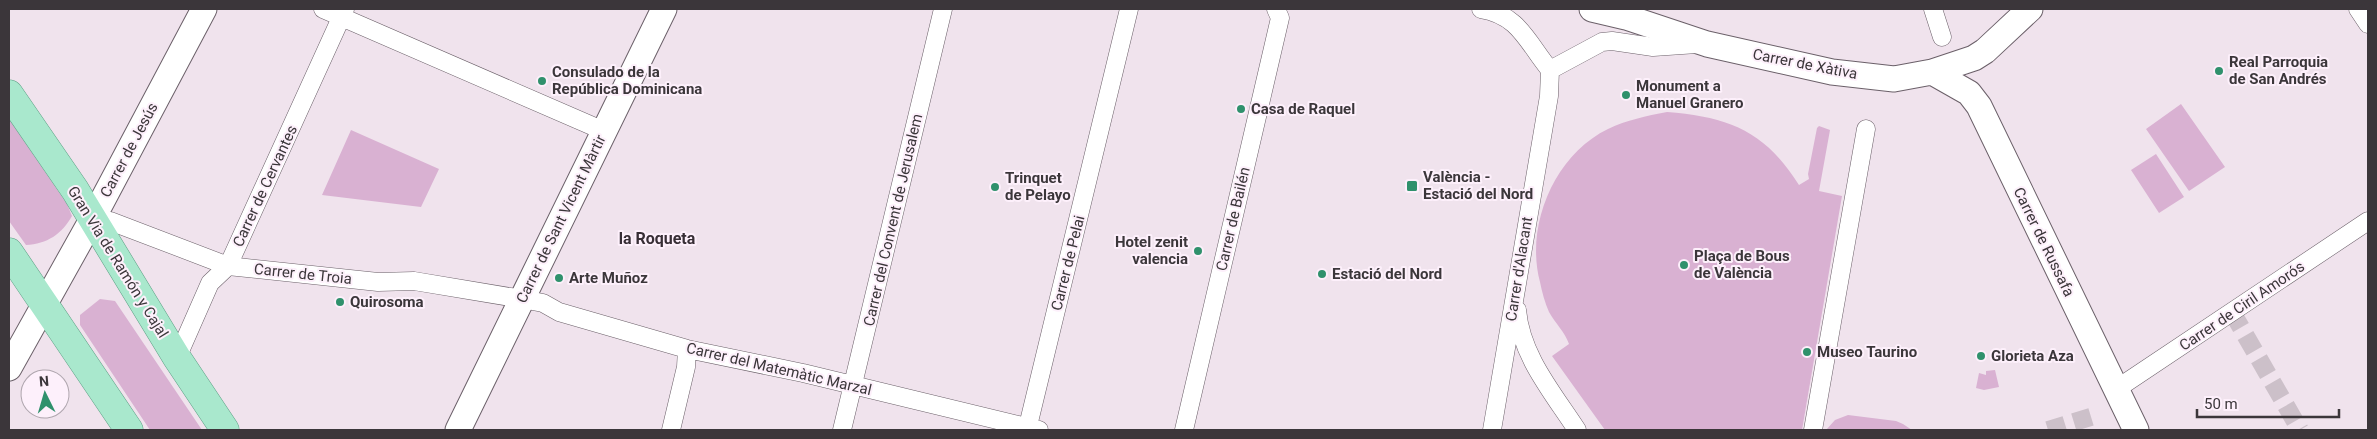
<svg xmlns="http://www.w3.org/2000/svg" width="2377" height="439" viewBox="0 0 2377 439" font-family="Roboto,sans-serif">
	<style>
		.green { fill: #d9b1d2 }
		.lines { fill: none; stroke-linecap: round; stroke-linejoin: round }
		.street-tunnel { stroke: #ccc0c9; stroke-width: 18; stroke-dasharray: 18 9; stroke-linecap: butt }
		.street-casing { stroke: #6b6069; stroke-width: 19 }
		.secondary-casing { stroke: #6b6069; stroke-width: 27 }
		.primary-casing { stroke: #5d9f84; stroke-width: 29 }
		.street { stroke: #fff; stroke-width: 18 }
		.secondary { stroke: #fff; stroke-width: 25 }
		.primary { stroke: #a9e8cd; stroke-width: 28 }
		.poi-dot { fill: #2f916c; stroke: #fdf0fb; stroke-width: 2 }
		.labels { text-anchor: middle; stroke-width: 4; stroke-linejoin: round; paint-order: stroke }
		.poi-label { font-size: 15px; font-weight: bold; fill: #3b363a; stroke: #fdf0fb; text-anchor: start }
		.street-label { font-size: 15px; fill: #3b363a; stroke: #fdf0fb }
		.neighbourhood-label { font-size: 16px; font-weight: bold; fill: #372e35; stroke: #fdf0fb }
	</style>
	<rect width="100%" height="100%" fill="#f0e3ed"/>
	<path class="green" d="M2181 104 2225 167 2189 191 2146 129Z
		M1667 112C1729 117 1765 131 1799 185L1809 179 1808 174 1817 128 1819 126 1830 130 1819 191 1842 196 1802 430H1605L1552 356 1569 344C1565 332 1555 323 1549 312 1545 303 1542 292 1540 282 1525 226 1554 155 1608 129 1627 120 1646 116 1667 112Z
		M9 119 67 204 72 216C62 234 47 244 26 245L9 221Z
		M351 130 439 169 421 207 322 195Z
		M2156 154 2184 197 2159 213 2131 170Z
		M100 299 115 301 202 430H150L80 325V315Z
		M1995 370 1999 387 1984 390 1976 388 1979 373 1986 375V371Z
		M1848 415 1896 421 1903 424 1912 430H1826L1835 420Z"/>
	<g class="lines">
		<path class="street-tunnel" d="M2232 312 2300 430
			M2048 430 2097 415"/>
		<defs>
			<path id="street" d="M323 9 604 131
				M1481 9C1519 15 1527 42 1550 70L1549 96 1492 430
				M1933 9 1942 37
				M2358 9 2368 24
				M1550 70 1602 42 1612 41 1653 47 1697 44
				M91 220 110 221 228 266 378 282 414 281 522 299 543 303 559 312 687 349 803 373 1039 430
				M1517 310C1521 356 1553 393 1577 430
				M177 358 210 283 228 266 345 9
				M2115 390 2368 221
				M671 430 686 367 687 349
				M842 430 943 9
				M1027 430 1129 9
				M1184 430 1280 18 1276 9
				M1813 430 1866 129"/>
			<path id="secondary" d="M1592 9 1626 17 1707 44 1832 72 1894 79 1932 72 1974 58 1985 51 2030 9
				M1932 72 1969 93 1979 106 2136 430
				M9 368 100 205 204 9
				M458 430 664 9"/>
			<path id="primary" d="M9 94 75 190 177 358 225 430
				M9 252 129 430"/>
		</defs>
		<use href="#street" class="street-casing"/>
		<use href="#secondary" class="secondary-casing"/>
		<use href="#primary" class="primary-casing"/>
		<use href="#street" class="street"/>
		<use href="#secondary" class="secondary"/>
		<use href="#primary" class="primary"/>
	</g>
	<g class="poi-dot">
		<circle cx="2219" cy="71" r="5"/>
		<circle cx="542" cy="81" r="5"/>
		<circle cx="1626" cy="95" r="5"/>
		<circle cx="1241" cy="109" r="5"/>
		<rect x="1406" y="180" width="12" height="12" rx="2.5"/>
		<circle cx="995" cy="187" r="5"/>
		<circle cx="1198" cy="251" r="5"/>
		<circle cx="1684" cy="265" r="5"/>
		<circle cx="1322" cy="274" r="5"/>
		<circle cx="559" cy="278" r="5"/>
		<circle cx="340" cy="302" r="5"/>
		<circle cx="1807" cy="352" r="5"/>
		<circle cx="1981" cy="356" r="5"/>
	</g>
	<g class="labels">
		<g class="poi-label">
			<text x="2229" y="67">Real Parroquia<tspan x="2229" dy="17">de San Andrés</tspan></text>
			<text x="552" y="77">Consulado de la<tspan x="552" dy="17">República Dominicana</tspan></text>
			<text x="1636" y="91">Monument a<tspan x="1636" dy="17">Manuel Granero</tspan></text>
			<text x="1251" y="114">Casa de Raquel</text>
			<text x="1423" y="182">València -<tspan x="1423" dy="17">Estació del Nord</tspan></text>
			<text x="1005" y="183">Trinquet<tspan x="1005" dy="17">de Pelayo</tspan></text>
			<text x="1188" y="247" text-anchor="end">Hotel zenit<tspan x="1188" dy="17">valencia</tspan></text>
			<text x="1694" y="261">Plaça de Bous<tspan x="1694" dy="17">de València</tspan></text>
			<text x="1332" y="279">Estació del Nord</text>
			<text x="569" y="283">Arte Muñoz</text>
			<text x="350" y="307">Quirosoma</text>
			<text x="1817" y="357">Museo Taurino</text>
			<text x="1991" y="361">Glorieta Aza</text>
		</g>
		<g class="street-label">
			<text transform="translate(1805 64) rotate(11)" y="5">Carrer de Xàtiva</text>
			<text transform="translate(129 150) rotate(-62)" y="5">Carrer de Jesús</text>
			<text transform="translate(265 186) rotate(-65)" y="5">Carrer de Cervantes</text>
			<text transform="translate(561 219) rotate(-64)" y="5">Carrer de Sant Vicent Màrtir</text>
			<text transform="translate(1233 219) rotate(-77)" y="5">Carrer de Bailén</text>
			<text transform="translate(893 220) rotate(-77)" y="5">Carrer del Convent de Jerusalem</text>
			<text transform="translate(2044 242) rotate(64)" y="5">Carrer de Russafa</text>
			<text transform="translate(118 262) rotate(58)" y="5">Gran Via de Ramón y Cajal</text>
			<text transform="translate(1068 263) rotate(-76)" y="5">Carrer de Pelai</text>
			<text transform="translate(1519 269) rotate(-81)" y="5">Carrer d'Alacant</text>
			<text transform="translate(303 274) rotate(6)" y="5">Carrer de Troia</text>
			<text transform="translate(2242 306) rotate(-34)" y="5">Carrer de Ciril Amorós</text>
			<text transform="translate(779 369) rotate(13)" y="5">Carrer del Matemàtic Marzal</text>
		</g>
		<g class="neighbourhood-label">
			<text x="657" y="244">la Roqueta</text>
		</g>
	</g>
	<rect width="2377" height="439" fill="none" stroke="#3b363a" stroke-width="20"/>
	<g transform="translate(45 394) rotate(355)"><circle r="24" fill="#fdf0fb" stroke="#afa6ae"/>
	<path d="M0-4L9 19L0 12L-9 19Z" fill="#2f916c"/>
	<text y="-8" font-size="14" font-weight="bold" text-anchor="middle" fill="#3b363a">N</text>
	</g>
	<path d="M2197 409v8h142v-8" fill="none" stroke="#3b363a" stroke-width="2.5"/>
	<text x="2204" y="409" font-size="15" fill="#3b363a" stroke="#fdf0fb" stroke-width="4" paint-order="stroke">50 m</text>
</svg>
